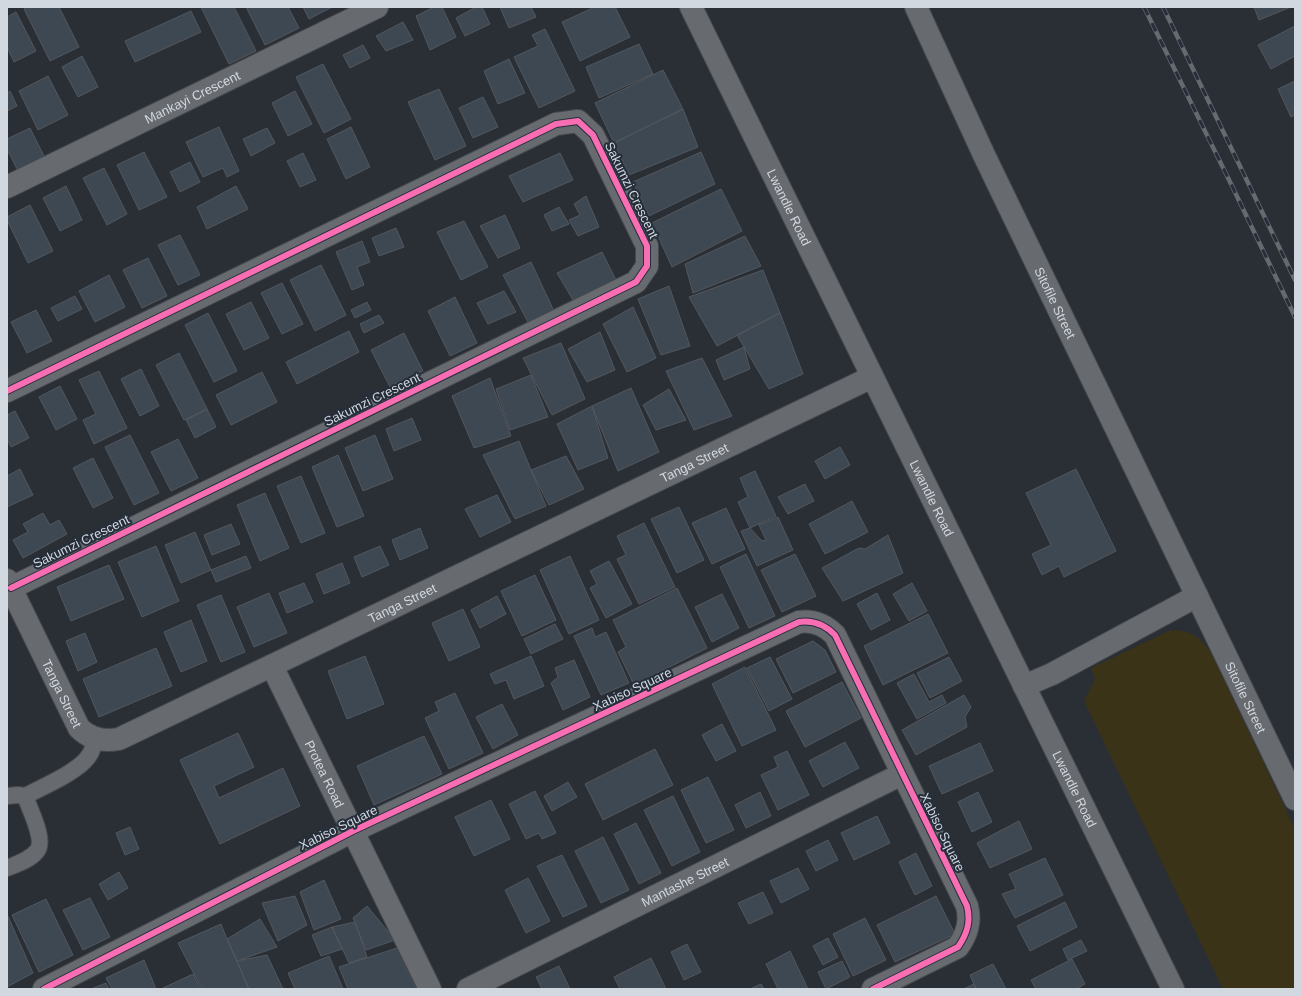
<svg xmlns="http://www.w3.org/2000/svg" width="1302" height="996" viewBox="0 0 1302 996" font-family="Arial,sans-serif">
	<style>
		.sand { fill: #3a3318 }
		.building { fill: #3e4853; stroke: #53575d }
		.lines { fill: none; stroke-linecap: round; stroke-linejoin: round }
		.service-casing { stroke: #464a50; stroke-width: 18 }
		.minor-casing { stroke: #464a50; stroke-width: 24 }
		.tertiary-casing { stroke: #464a50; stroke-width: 24 }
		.service { stroke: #676b70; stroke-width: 16 }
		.minor { stroke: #676b70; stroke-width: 22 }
		.tertiary { stroke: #676b70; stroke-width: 22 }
		.rail-casing { stroke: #66696d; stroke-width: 4.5 }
		.rail { stroke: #252e3a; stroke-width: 3; stroke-dasharray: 9; stroke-linecap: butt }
		.cycleway-casing { stroke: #252e3a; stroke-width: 8 }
		.cycleway { stroke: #f96db3; stroke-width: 6 }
		.labels { text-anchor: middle; stroke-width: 4; stroke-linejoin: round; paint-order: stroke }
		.street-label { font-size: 13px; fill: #d2d8e0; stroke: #252e3a }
	</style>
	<rect width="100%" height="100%" fill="#2a2f35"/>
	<path class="sand" d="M1171 630C1191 631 1198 635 1210 651L1295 829V989H1223L1084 701 1095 679 1091 668Z"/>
	<path class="building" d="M28 7H59L79 47 50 61 24 9Z
		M201 7H234L256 51 229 64Z
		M246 7H288L299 28 265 45Z
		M303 7H332L309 19Z
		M434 7H442L456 37 430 50 416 16Z
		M476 7H482L490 24 465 36 456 18Z
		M500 7H531L536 17 509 28Z
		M595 7H615L630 37 580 61 562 22Z
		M1254 7H1291L1259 20Z
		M191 11 201 32 135 62 125 41Z
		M16 12 36 51 14 62 7 47V17Z
		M403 22 413 40 386 51 376 36Z
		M1295 26V56L1271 69 1258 45Z
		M545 29 575 91 539 108 514 57 538 46 532 35Z
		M639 44 653 74 599 98 586 67Z
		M363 45 370 58 350 68 343 55Z
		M82 56 98 87 78 97 62 67Z
		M509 59 525 93 498 104 484 71Z
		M323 64 351 119 324 133 296 77Z
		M663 70 683 109 614 143 595 103Z
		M48 76 68 115 38 130 19 91Z
		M1295 81V115L1291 117 1278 89Z
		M439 89 466 146 435 160 408 102Z
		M10 91 17 106 7 111V93Z
		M295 91 312 124 288 136 272 103Z
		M483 97 498 127 473 138 459 108Z
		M683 109 698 147 629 175 614 143Z
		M219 127 239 171 227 177 223 168 203 177 186 142Z
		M351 127 370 167 346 179 327 139Z
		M30 128 45 158 18 171 7 149V139Z
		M267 128 275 143 251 156 243 139Z
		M144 152 167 197 139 210 117 165Z
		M701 152 715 184 649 216 633 182Z
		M303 153 316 180 300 187 287 161Z
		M560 153 573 180 523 202 509 176Z
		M190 162 200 182 180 192 170 172Z
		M104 168 127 214 107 225 83 178Z
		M66 186 82 220 60 231 43 198Z
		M236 186 248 209 207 229 197 207Z
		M721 189 742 231 672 267 652 223Z
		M586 196 599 227 578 236 569 220 580 215 574 204Z
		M30 205 53 251 28 263 7 220V217Z
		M559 207 569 224 552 231 544 215Z
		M505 215 520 248 498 258 480 226Z
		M464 221 488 267 461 280 437 232Z
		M396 228 404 247 379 256 372 238Z
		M180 235 200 275 178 285 158 245Z
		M745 236 761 266 693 293 685 264Z
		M362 241 370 262 357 267 364 285 352 290 336 252Z
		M602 252 616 280 573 300 557 273Z
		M148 258 167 296 142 308 123 270Z
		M531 262 554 311 528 322 503 275Z
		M321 265 346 315 315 331 290 280Z
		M763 270 780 313 717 346 689 297Z
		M109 275 125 307 95 322 79 291Z
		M282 283 303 324 282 334 261 293Z
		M669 286 690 346 661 355 638 299Z
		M504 291 516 312 488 324 477 303Z
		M75 296 82 309 58 321 51 308Z
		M455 297 477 343 450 356 428 311Z
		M251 302 269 338 244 350 226 314Z
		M367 302 371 310 355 318 351 310Z
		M633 307 656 358 627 372 603 324Z
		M36 310 52 341 27 353 11 322Z
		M208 313 237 371 214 382 185 325Z
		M780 313 803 374 769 389 737 335Z
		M379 315 384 323 364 333 360 324Z
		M349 331 359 352 297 384 286 362Z
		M600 332 615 370 587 382 568 349Z
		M404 333 423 371 390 387 371 350Z
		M561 343 585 399 552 415 523 358Z
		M744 347 750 369 724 380 716 360Z
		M179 353 207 409 184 420 156 365Z
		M702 358 732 416 694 430 666 371Z
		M141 369 159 406 140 416 121 379Z
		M99 371 127 428 94 444 83 420 96 414 79 380Z
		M262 372 277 402 231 425 216 395Z
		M531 375 548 417 510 430 496 389Z
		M490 378 511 436 474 448 452 396Z
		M60 386 77 419 56 430 39 397Z
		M631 388 659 452 618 471 592 406Z
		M669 389 686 420 656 430 643 405Z
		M592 406 608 458 578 470 557 424Z
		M207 409 216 427 195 438 186 420Z
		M15 411 29 438 11 447 7 439V415Z
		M412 418 421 440 394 451 386 429Z
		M130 435 159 493 134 505 105 447Z
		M375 435 393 479 363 491 345 448Z
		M178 439 198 478 171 491 151 452Z
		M519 441 546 506 515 519 483 455Z
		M840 447 850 465 825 479 815 461Z
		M338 455 364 516 337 527 312 467Z
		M566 456 584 489 549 505 531 470Z
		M93 458 113 498 93 508 73 468Z
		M20 469 33 495 7 507V476Z
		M1076 469 1116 551 1064 577 1059 566 1042 575 1032 554 1051 545 1026 493Z
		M755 471 776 516 750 528 738 502 748 497 740 478Z
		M301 476 325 533 301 543 277 486Z
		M805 484 814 501 788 514 778 497Z
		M265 493 289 548 260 561 237 505Z
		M497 495 511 522 480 537 465 509Z
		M852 501 868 532 825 554 809 524Z
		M679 507 704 560 677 573 651 519Z
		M726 508 745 549 712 564 692 523Z
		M43 513 50 525 59 520 67 534 23 558 13 540 28 532 23 524Z
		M778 517 793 550 757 566 741 531 750 528 762 541 766 540 759 525Z
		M644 523 675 587 639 604 617 559 626 555 617 536Z
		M231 524 240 544 212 555 204 535Z
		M420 528 428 548 400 560 392 540Z
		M195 532 211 570 181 583 165 545Z
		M888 535 903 573 843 601 822 568 859 548 865 549Z
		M156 546 179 601 142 617 118 562Z
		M380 546 389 565 362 577 354 557Z
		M746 554 775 616 749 628 720 567Z
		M795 554 816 596 782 612 761 570Z
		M246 556 251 568 216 582 211 570Z
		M570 556 599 620 569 634 540 570Z
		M609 561 632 604 606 618 590 588 597 584 590 571Z
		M342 563 350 583 324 594 316 574Z
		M109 565 124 599 71 621 57 587Z
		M535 575 556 620 522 636 501 591Z
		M304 583 313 602 287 613 279 593Z
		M912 583 927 611 909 621 893 594Z
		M677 588 707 648 634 685 618 652 626 647 613 620Z
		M269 593 287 633 254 647 237 607Z
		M877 593 890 620 871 630 857 604Z
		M722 594 739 628 712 642 695 607Z
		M221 595 245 652 221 662 197 605Z
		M497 596 506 614 480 628 471 610Z
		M463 609 480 647 449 661 432 623Z
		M928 614 948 653 883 685 864 646Z
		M191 620 207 661 181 672 164 632Z
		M555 624 563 639 531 654 524 639Z
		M592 628 595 637 606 632 629 683 601 695 574 636Z
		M85 633 97 662 78 671 66 641Z
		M813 641 825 650 836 672 793 693 776 659Z
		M156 648 172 686 99 717 83 679Z
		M365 656 384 704 347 719 328 671Z
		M531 656 544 686 514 699 506 680 495 684 490 674Z
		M770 657 792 699 769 711 747 668Z
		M949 657 962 681 930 698 917 673Z
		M574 660 590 697 563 710 551 683 558 677 555 668Z
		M745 667 776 730 742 746 712 684Z
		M914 674 929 702 942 695 946 703 917 719 897 683Z
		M842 682 861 718 805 747 786 711Z
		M455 693 483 753 449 769 425 718 439 711 435 702Z
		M964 695 971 707 965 717 967 727 916 755 902 730Z
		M502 704 518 735 493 749 476 717Z
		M722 724 736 751 716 761 702 735Z
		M238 733 254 767 214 786 219 798 283 768 300 806 220 844 180 760Z
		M424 736 442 774 374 805 357 766Z
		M845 742 859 768 823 787 809 761Z
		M980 743 993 771 942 794 929 766Z
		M655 749 673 785 603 820 585 784Z
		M787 751 809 795 778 810 761 775 778 767 774 757Z
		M708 777 734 830 706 843 681 790Z
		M568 782 577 797 552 811 544 796Z
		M535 791 556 833 542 839 539 833 526 839 509 804Z
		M760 792 771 816 746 828 735 805Z
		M978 792 992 822 972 832 958 802Z
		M673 796 700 852 672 866 644 810Z
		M491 800 510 839 474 856 455 817Z
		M877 816 890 843 854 860 841 833Z
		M1019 821 1032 849 990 868 977 843Z
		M636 823 661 873 639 884 614 834Z
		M130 827 139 849 125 855 116 833Z
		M603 837 629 890 601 903 575 851Z
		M828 840 838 860 816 871 806 851Z
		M916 853 932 886 915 895 899 862Z
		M562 855 587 906 563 917 537 866Z
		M1045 858 1063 895 1015 918 1002 894 1016 889 1009 874Z
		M798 868 809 889 781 903 770 881Z
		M119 872 128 888 108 900 99 884Z
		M528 878 550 921 526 933 505 890Z
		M324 880 341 919 314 930 300 892Z
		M763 892 773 913 749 924 738 903Z
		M295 896 307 925 278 941 262 903Z
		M936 896 955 934 895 962 877 925Z
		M90 898 110 937 83 950 63 910Z
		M46 899 73 955 39 972 12 915Z
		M1065 902 1077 927 1030 951 1017 926Z
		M367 906 395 940 366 950 353 918Z
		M7 914 33 973 7 987Z
		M865 918 886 960 853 976 833 934Z
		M260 919 277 947 237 961 227 939Z
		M355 922 367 957 349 963 332 927Z
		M221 924 227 939 249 989H202L178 943Z
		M332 927 342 949 321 956 312 935Z
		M828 938 838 957 823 965 813 946Z
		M1081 940 1087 951 1068 960 1063 949Z
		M687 944 701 972 684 980 671 952Z
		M400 947 418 989H348L339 967Z
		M790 951 808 989H778L766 964Z
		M267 955 283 989H249L237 961Z
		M329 956 343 989H295L288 973Z
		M651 958 666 989H620L614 977Z
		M1072 959 1085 984 1076 989H1036L1031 980Z
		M144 960 156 989H112L106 978Z
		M842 961 850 977 826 989 818 972Z
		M993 964 1006 989H976L970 975Z
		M559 966 570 989H542L536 977Z
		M193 974 200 989H163V988Z
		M106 983 109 989H91Z
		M761 984 764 989H750Z
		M974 984 976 989H964Z"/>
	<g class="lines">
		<defs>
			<path id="service" d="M7 796 18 795 25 796C42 787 81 771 90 754 93 750 93 744 95 739
				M7 868C17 864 30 860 37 851 46 840 29 808 25 796"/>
			<g id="minor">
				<path id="s1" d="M916 7 984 155 1295 799"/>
				<path id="s2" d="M7 187 377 7"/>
				<path d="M7 391 556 124 578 121 593 135 647 246V266L636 282 11 588"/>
				<path id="s3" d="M7 580 79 728C90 739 103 742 119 739L872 377"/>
				<path id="s4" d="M272 666 430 989"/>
				<path d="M1024 686 1052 674 1197 596"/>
				<path d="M44 989 353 831 799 622C813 620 825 625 835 635L967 906C971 922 967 934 958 947L873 989"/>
				<path id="s5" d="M468 989 902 774"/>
			</g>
			<g id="tertiary">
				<path id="s6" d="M691 7 1173 989"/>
			</g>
		</defs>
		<use href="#service" class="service-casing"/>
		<use href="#minor" class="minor-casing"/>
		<use href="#tertiary" class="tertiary-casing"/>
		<use href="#service" class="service"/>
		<use href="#minor" class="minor"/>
		<use href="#tertiary" class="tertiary"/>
		<defs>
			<path id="rail" d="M1144 7 1232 186 1295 317
				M1163 7 1295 280"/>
		</defs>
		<use href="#rail" class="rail-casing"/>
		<use href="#rail" class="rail"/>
		<defs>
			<path id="cycleway" d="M7 391 556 124 578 121 593 135 647 246V266L636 282 11 588
				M44 989 353 831 799 622C813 620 825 625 835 635L967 906C971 922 967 934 958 947L873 989"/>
		</defs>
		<use href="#cycleway" class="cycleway-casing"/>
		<use href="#cycleway" class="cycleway"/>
	</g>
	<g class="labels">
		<g class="street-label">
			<text dy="5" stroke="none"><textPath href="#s2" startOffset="206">Mankayi Crescent</textPath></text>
			<text transform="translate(632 190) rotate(64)" y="5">Sakumzi Crescent</text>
			<text dy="5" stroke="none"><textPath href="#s6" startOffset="223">Lwandle Road</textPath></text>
			<text dy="5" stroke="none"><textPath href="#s1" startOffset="327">Sitofile Street</textPath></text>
			<text transform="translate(372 399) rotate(-26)" y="5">Sakumzi Crescent</text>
			<text dy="5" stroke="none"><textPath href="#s3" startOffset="846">Tanga Street</textPath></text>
			<text dy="5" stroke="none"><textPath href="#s6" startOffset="547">Lwandle Road</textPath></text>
			<text transform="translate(81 541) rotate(-26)" y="5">Sakumzi Crescent</text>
			<text dy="5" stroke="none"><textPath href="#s3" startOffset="522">Tanga Street</textPath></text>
			<text transform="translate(632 689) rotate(-25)" y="5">Xabiso Square</text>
			<text dy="5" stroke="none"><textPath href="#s3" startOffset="126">Tanga Street</textPath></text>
			<text dy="5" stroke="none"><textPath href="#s1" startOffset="765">Sitofile Street</textPath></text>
			<text dy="5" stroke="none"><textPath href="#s4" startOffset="120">Protea Road</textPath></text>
			<text dy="5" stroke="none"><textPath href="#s6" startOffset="871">Lwandle Road</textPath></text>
			<text transform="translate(338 827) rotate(-26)" y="5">Xabiso Square</text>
			<text transform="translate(943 832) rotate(64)" y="5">Xabiso Square</text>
			<text dy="5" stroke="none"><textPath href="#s5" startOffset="242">Mantashe Street</textPath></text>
		</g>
	</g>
	<rect width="1302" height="996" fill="none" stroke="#d2d8e0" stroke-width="16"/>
</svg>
